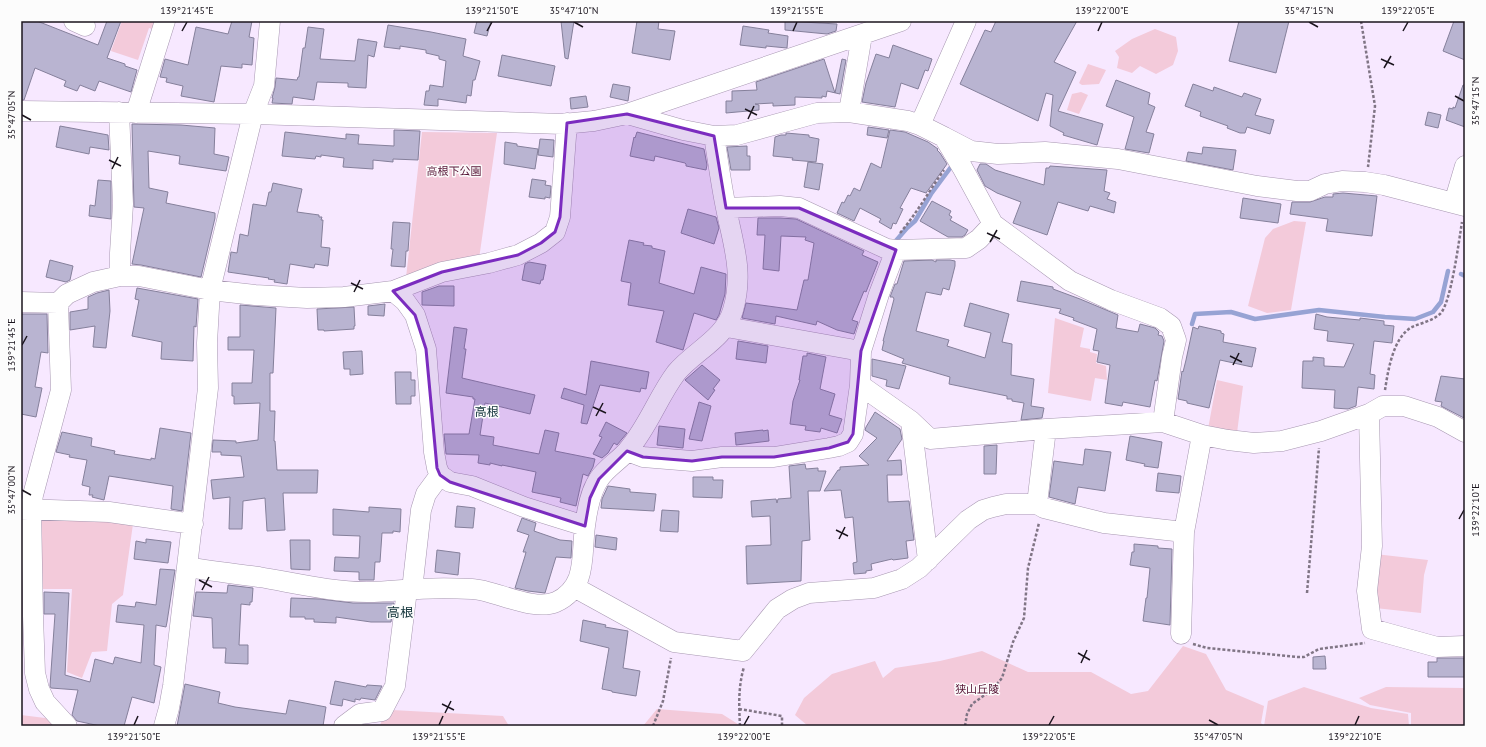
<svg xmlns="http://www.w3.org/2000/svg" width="1486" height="747" viewBox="0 0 1486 747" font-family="'PT Sans','Noto Sans JP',sans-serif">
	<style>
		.green { fill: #f3cada }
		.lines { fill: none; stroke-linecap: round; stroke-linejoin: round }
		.stream { stroke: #97a3d4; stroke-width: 4.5 }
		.building { fill: #b9b4d1; stroke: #85809b }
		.minor-casing { stroke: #a797b1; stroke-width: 21 }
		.path { stroke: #807585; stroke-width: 2.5; stroke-dasharray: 3 2; stroke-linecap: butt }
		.minor { stroke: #fff; stroke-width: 20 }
		.marked { fill: #7b2cbf; fill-opacity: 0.2; stroke: #7b2cbf; stroke-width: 3; stroke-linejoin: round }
		.ticks { fill: none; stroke: #1b151e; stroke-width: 1.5 }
		.labels { text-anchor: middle; stroke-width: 3; stroke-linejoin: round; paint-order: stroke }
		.park-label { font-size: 11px; fill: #571536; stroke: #fcfcfc }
		.neighbourhood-label { font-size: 12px; fill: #113239; stroke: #fcfcfc }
		.quarter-label { font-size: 13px; fill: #113239; stroke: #fcfcfc }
		.neatline { fill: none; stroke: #1b151e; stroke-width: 1.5 }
		.ticks-label { font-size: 10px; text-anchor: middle; fill: #1b151e }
	</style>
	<rect width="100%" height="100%" fill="#f7e8ff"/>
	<path class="green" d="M122 21H162L158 31 149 28 138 60 111 51Z
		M1155 29 1176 37 1178 51 1173 65 1156 74 1140 66 1132 73 1117 68 1119 57 1115 51 1132 39Z
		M1088 64 1106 70 1099 84 1082 85 1079 83Z
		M1081 92 1088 95 1079 114 1067 110 1072 94Z
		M422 132 497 133 479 259 406 278Z
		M1294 221 1306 222 1291 310 1267 313 1248 306 1265 238 1273 229Z
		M1055 318 1084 328 1080 347 1090 349V352L1097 354 1096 363 1106 366 1107 380 1095 378 1091 401 1048 393Z
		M1217 380 1243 386 1237 433 1208 429Z
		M37 516 133 524 123 595 112 604 107 651 92 652 82 678 67 672 72 589H40Z
		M1375 554 1428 560 1424 575 1421 613 1375 608Z
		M1183 646 1206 654 1226 690 1264 706 1261 723 1264 726H808L795 715 804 698 832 674 875 661 883 678 895 668 940 661 982 651 1028 672H1091L1131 694 1148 691Z
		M1304 687 1371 708 1408 714 1409 726H1264L1268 701Z
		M1386 687 1465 688V726H1411V713L1370 705 1359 698Z
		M657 709 722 714 741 726H643Z
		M392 710 503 716 509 726H380L381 722Z
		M21 715 53 719 60 726H21Z"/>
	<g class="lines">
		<path class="stream" d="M894 243 907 228 915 221 931 194 951 167
			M1461 274 1465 276
			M1192 324 1195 314 1231 312 1255 319 1319 310 1385 317 1415 319 1433 312 1441 302 1448 271"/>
	</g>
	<path class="building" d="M21 21H37L98 45 107 21H121L107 58 125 64V66L137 70 131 92 99 81 95 91 80 85 77 91 64 86 66 81 35 68 24 100H21Z
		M232 21H252L249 37 254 38 252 65 242 64V68L221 66 214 102 181 96 183 86 166 82 167 78 160 77 165 59 188 65 196 27 228 34Z
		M477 21H491L487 36 474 33Z
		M561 21H574L568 59 565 58Z
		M637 21H659L658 29 675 31 670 60 632 53Z
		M785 21 837 24 836 31 827 34 785 30Z
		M996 21H1077L1054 62 1076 72 1058 111 1103 124 1097 145 1063 135 1064 133 1050 126 1053 95 1046 93 1038 121 960 84 985 30 991 32Z
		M1239 21H1289L1276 73 1229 61Z
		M1454 21H1465V60L1443 51Z
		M388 25 431 32 466 39 463 56 480 61 475 80H473L471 96 467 95 466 103 438 99V106L424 105 426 91H429L430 85 443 87 446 61 439 59V56L426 53V50L400 46V49L384 47Z
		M743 26 769 30 768 33 788 36 787 48 766 46V48L740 45Z
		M308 27 324 29 320 59 355 61 358 39 377 42 374 57 368 55 366 88 348 87V83L317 82 314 100 293 97 292 104 272 103 273 98H272L275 87 276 78 297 80 298 77H299L303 48H305Z
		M893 45 932 59 928 71 925 70 918 89 901 83 895 107 862 102 866 83 876 54 889 58Z
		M502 55 555 66 551 86 498 76Z
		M824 59 835 93 842 59 846 60 840 94 827 91 826 97 822 96V98L795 97V105L773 106V103L755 104 759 105V110L726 113V101H732V91L757 90 756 82Z
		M1116 80 1150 93 1148 104 1155 107 1146 132 1154 134 1149 153 1125 149 1134 117 1106 106Z
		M613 84 630 87 628 101 610 97Z
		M1193 84 1213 91 1214 87 1242 97 1244 93 1261 99 1255 115 1274 120 1270 134 1247 127 1245 133H1240L1227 128 1228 126 1200 116 1201 112 1185 106Z
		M1463 85H1465V127L1446 120 1449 108 1453 109V107L1455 108Z
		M586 96 588 107 571 109 570 98Z
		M1428 112 1441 115 1438 128 1425 125Z
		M132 124 181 125 215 128 214 154 229 157 226 171 179 164 180 156 148 151 149 188 168 192 166 203 215 213V218L201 277 141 265 132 264 144 208 134 207Z
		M60 126 108 135 109 150 90 147 89 154 56 147Z
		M868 127 889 130 887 138 867 135Z
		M394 130 420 131 418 160 393 159V162L373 160V169L343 167 344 158 321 155V157L316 156 315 159 282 156 285 132 346 139V134L359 135 358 144 394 146Z
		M890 130 905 132 928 142 938 149 937 150 940 153 947 164 926 193 911 188 900 208 903 209 896 224 893 223 891 229 879 222 881 219 860 208 854 221 837 213 842 202 844 203 848 195 850 196 854 188 860 191 871 163 881 168Z
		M637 132 704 149 707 165 706 170 686 166V164L685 163 655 156 654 161 630 156 634 137 635 138Z
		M786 133 809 135V137L819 139 816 162 792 160 793 158 773 156 775 137 781 135H786Z
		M540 139 554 140 553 157 538 155Z
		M505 142 517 144V146L538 149 535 169 504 164Z
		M747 146V156H750V170H731L727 147Z
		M1203 147 1236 150 1233 170 1186 161 1188 152 1202 154Z
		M808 162 823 164 819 190 804 187Z
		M980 164H986L995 170 1044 185 1046 168H1049L1050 166 1107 170 1104 191 1110 193 1107 199 1116 202 1114 213 1090 206 1088 211 1058 202 1047 235 1013 223 1021 202 997 193 985 186 977 170Z
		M532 179 546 181 545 185 551 186 550 198 545 197V199L529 197Z
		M98 180 111 181V219L89 216 90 205 95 206Z
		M273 183 302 189 297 212 319 215V217H322L321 220H323L321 247 330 248 328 266 315 264 314 268 290 264 287 284 274 282 275 280 268 279 269 278 228 272 231 252 237 253 240 234 248 236 253 204 266 206 269 192H271Z
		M1343 193 1377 196 1372 236 1326 231 1328 219 1290 214 1292 202H1310L1325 197H1333V194Z
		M1243 198 1281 204 1278 223 1240 218Z
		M932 201 951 211 949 215 952 217 950 220 968 230 965 235 962 237H948L920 221Z
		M688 209 716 217 719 228 714 244 681 233Z
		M758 218H780L796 219 864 251 862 255 878 262 866 292 864 291 852 320 858 322 854 334 837 330 817 321 816 325 776 316 775 324 742 318 746 303 797 310 804 280H808L814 243 805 240 806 237 781 236 779 271 763 269 765 235H757Z
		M393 222 410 223 408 251H406L405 267 391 266 393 249H391Z
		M629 240 644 243 643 245 652 246V248L665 251 659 283 694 294 701 267 726 274 725 294 719 315 716 320 694 313 683 350 656 342 664 311 628 305 631 283 621 281Z
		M50 260 73 266 70 280 66 282 46 277Z
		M932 260 936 262V260H950L955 261V266L949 290 943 288 941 295 926 292 916 331 949 340 947 346 985 358 991 333 964 326 970 303 1009 314 1002 342 1012 344 1011 375 1034 379 1031 406 1044 408 1042 418 1021 420 1024 403 1012 401V399H1007V396L949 384 950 377 902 363 904 359 882 350 884 341H883L894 299 893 297H890L895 284H897L904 261Z
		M529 262 546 265 543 280H541L540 284 522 280 525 264Z
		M1021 281 1053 287V289L1080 299 1118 315 1116 328 1138 332 1140 324 1155 328 1159 332 1158 335 1162 336 1164 341 1157 381 1155 380 1150 407 1123 402 1122 406 1105 403 1110 365 1097 362 1099 351 1093 350 1097 329 1073 320 1074 318 1059 313 1061 309 1017 301Z
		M439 286H454V306L422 305V292Z
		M137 288 198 299 196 327 194 326 193 361 161 359 162 342 132 336 139 300 135 299Z
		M109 290 110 311 106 348 93 347 95 326 70 330V312L88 309V297L97 293Z
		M385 304 384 316 368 315V306Z
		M240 305 276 308 273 373H270V411H275L274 441H275L277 470H318L317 493H283L285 530 267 531 265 498 243 501 242 529H229L230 497 213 499 211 480 244 477 241 456 221 455V452H212L213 440 236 441V443L258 440 260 403 234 404V396H232V383H252L254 350H228V337H240Z
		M354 307 355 326H354V329L324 331V330H318L317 309Z
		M21 314H47L48 353 41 352 35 387 42 388 36 417 21 414Z
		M1316 314 1327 317 1360 320V318L1384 321V325L1394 326 1392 343 1374 341 1370 374 1375 375 1374 389 1358 387 1356 406 1348 409 1334 408 1335 390 1302 388 1303 361H1313V357L1324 358V366L1344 367 1354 344 1327 341 1328 331 1314 329Z
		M1199 326 1221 331V333L1224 334 1223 342 1256 348 1252 367 1220 360 1209 408 1187 403V401L1178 399 1182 371 1183 372 1186 360 1193 327 1198 329Z
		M454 327 467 329 464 349H466L462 378 535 395 530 414 485 403 480 435 494 437 493 445 539 454 545 430 559 433 555 451 595 459 593 467 588 476 583 474 576 506 560 502 561 498 532 492 536 472 502 465V466L490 463V465L478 463 479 455 446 454 444 434H469L475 399H473V397L446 393Z
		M738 341 768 346 766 363 736 359Z
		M362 351 363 374 350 375V369H344L343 352Z
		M807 353 826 357 820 389 835 394 829 415 842 419 837 433 821 428 820 432 805 430 806 426 790 424 793 401 800 380H799L803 356H807Z
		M872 359 906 366 899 389 886 386 887 380 872 376Z
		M591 361 649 372 646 389 641 388 640 392 600 385 587 424 581 423 584 405 561 398 564 388 586 395Z
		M702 365 720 380 713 389 715 390 708 400 685 380Z
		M395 372H411V380H415V396H411V404H396Z
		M1441 376 1465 379 1464 418 1441 406 1442 402 1435 401Z
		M699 402 711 406 702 441 689 439Z
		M875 412 900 429 902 439 887 461 901 460 902 475H887L888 502 909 501 914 540 906 541 908 558 893 560 892 559 871 564 872 570 866 571V573L854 574 853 563 857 562 853 517 845 518 841 490 824 491 838 470H840V467L869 465 859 456 877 438 865 430 866 427Z
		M606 422 627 433 617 445 614 443 608 453 602 458 593 454 602 437 599 436Z
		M659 426 685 429 683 448 657 445Z
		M160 428 191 433 182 511 171 509 173 486 109 476 104 500 92 497 93 495H89L90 487 82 485 87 460 69 457 70 455 56 452 62 432 92 438 91 446 115 451 114 454 151 460V458L155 459Z
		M763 430V431L768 430 769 441 736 445 735 433Z
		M1130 436 1162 442 1158 468 1144 466 1145 464 1126 460Z
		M997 445 996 474H984V446Z
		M1085 449 1111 452 1105 491 1078 487 1075 504 1049 497 1054 461 1083 465Z
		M805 464 806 469 818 468V471H826L820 491H808L810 540 802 541 801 581 747 584 746 546 771 545 770 516 752 517 751 501 776 499 777 503 778 499 791 498 789 466Z
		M1158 473 1181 476 1179 493 1156 491Z
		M693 477H713V480H723L722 498 693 497Z
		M608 486 630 489V492L656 494 654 511 601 508 602 499Z
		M457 506 475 508 473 528 455 527Z
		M369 507 401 509 400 532 393 531V533H382L380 562H375L374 580H359V572L334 571 335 557 359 558 360 536 333 535V509L369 512Z
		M662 510 679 511 678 532 660 531Z
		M522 518 536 523 534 531 560 540 572 541 571 558 556 557 545 593 528 591 515 588 525 556 526 552H523L529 535 517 531Z
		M596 535 617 538 616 550 595 547Z
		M146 539 171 542 168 563 134 559 136 541 146 543Z
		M290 540H310V570L291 569Z
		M1134 544 1158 546V548L1172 549 1170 625 1143 621 1146 598H1147L1150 568 1130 565 1132 552H1134Z
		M437 550 460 553 458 575 435 572Z
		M160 569 175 570 167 622 166 627 156 625 154 665 161 667 154 703 132 697 124 726H100L77 721 72 715 78 690 51 688 50 686 55 614H44V592L69 593 65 675 90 682 95 659 113 664 115 657 141 663 144 625 116 622 118 605 135 607 136 602 156 605Z
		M228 585 253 588 252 602H250V605L241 604 239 645H248V664L225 663 226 648H213L212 618 193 616 196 592 227 593Z
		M291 598 320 599 353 603H394L391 622H371L336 617V623L314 622V619H305V617H290Z
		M583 620 606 625 605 627 628 631 623 668 640 671 636 696 612 692V691L602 689 609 648 580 641Z
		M1325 656 1326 669H1313V657Z
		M1437 658H1464L1465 677H1428V662H1437Z
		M335 681 366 687 367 685 382 686 375 700 361 698 360 700 355 699V702L343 699 342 706 330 704Z
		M185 684 220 692 218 703 235 707 286 714 289 700 326 707 323 726H177Z"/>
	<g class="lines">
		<defs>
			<path id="minor" d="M74 21 85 26
				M21 111 253 114 563 124 594 121 627 114 901 21
				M119 112 123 204 120 253V276
				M849 112 862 35
				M136 113 165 21
				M627 114 683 130 714 136 737 135 817 113 849 112 908 121 920 125 944 137 962 167 993 224 1070 281 1111 300 1160 318 1171 326 1176 340 1172 357 1163 422
				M920 125 966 21
				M944 137 971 151 998 154 1045 152 1118 159 1257 186 1297 191H1310L1325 184 1342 181 1365 182 1384 185 1465 206
				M1454 203 1465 166
				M726 208 780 206 799 208 887 249 896 250 966 248 979 239 993 224
				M393 291 405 301 415 315 426 349 434 452 437 468 440 475 450 482 472 486 524 507 585 526
				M21 302 58 303
				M727 325 732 328 861 351
				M860 385 911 421 930 439 1046 429 1163 422 1202 435 1228 440 1254 443 1282 441 1321 431 1369 414 1383 406H1404L1438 417 1465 432
				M1369 414 1372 546 1367 591 1372 629 1437 647 1465 646
				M911 421 928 560
				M627 451 643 457 692 461 722 457H774L829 448 839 446 848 442 853 434 860 385 861 351 879 294 896 250
				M1037 504 1046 429
				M21 509 109 512 193 524
				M187 567C211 571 236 574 259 577 295 583 331 592 367 592 379 592 391 591 403 590 426 588 449 588 472 589 495 590 533 612 556 602 588 587 581 555 585 526 587 510 590 492 599 479 607 467 619 461 628 450 648 427 658 397 676 373 694 351 725 339 733 310 744 272 733 244 726 208 721 184 718 160 714 136
				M574 587 674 642 743 651 777 609 793 599 809 593 874 588 902 579 919 568 968 520 983 510 993 507 1006 504H1037L1044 508 1104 523 1184 532
				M412 590 421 510 426 494 440 475
				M1181 634 1184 532 1202 435
				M67 726 45 702 39 689 35 673 33 616 31 508 33 495 61 390 58 303 67 294 93 282 120 276H139L210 290 255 295 307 298 344 297 393 291 442 272 489 263 518 255 541 243 555 232 560 217 567 123
				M164 726 169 708 173 686 208 388 207 343 210 290 253 114 264 86 270 21
				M344 726 360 714 382 711 395 686 407 590"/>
		</defs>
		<use href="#minor" class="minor-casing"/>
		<path class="path" d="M1361 21 1375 106 1368 167
			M900 233C917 213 929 191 944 170
			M1385 390C1388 371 1393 337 1412 327 1421 323 1432 321 1440 314 1451 304 1459 240 1462 222
			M1307 593 1319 448
			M1193 644 1207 648 1298 657H1304L1319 649 1365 643
			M739 709 782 716V726
			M653 726 663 701 671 658
			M740 726C739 706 738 687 744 667
			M965 726 967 714 972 704 992 690 1002 678 1013 642 1024 618 1028 568 1039 523"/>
		<use href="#minor" class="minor"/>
	</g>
	<path class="marked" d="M627 114 714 136 726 208H799L896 250 861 351 853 434 848 442 829 448 774 457H722L692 461 643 457 627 451 599 479 590 498 585 526 450 482 440 475 437 468 426 349 415 315 393 291 442 272 518 255 541 243 555 232 560 217 567 123Z"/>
	<path class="ticks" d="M574 22 583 27M1309 22 1318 27M182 31 187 22M487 31 492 22M793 31 797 22M1098 31 1102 22M1403 31 1408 22M1381 59 1394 65M1384 68 1391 56M1455 96 1464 101M745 109 757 115M22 115 31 120M748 119 754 106M109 160 121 166M112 169 118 157M987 233 1000 239M990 242 997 230M351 283 363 289M354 292 360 280M22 345 27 336M1230 356 1242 362M1233 365 1239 353M593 407 606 413M596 416 603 403M22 490 31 495M1459 519 1464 510M836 530 848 536M839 539 845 527M199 580 212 587M202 590 209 577M1078 653 1090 660M1081 663 1087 650M442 704 454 710M445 713 451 701M1209 720 1218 725M134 725 138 716M439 725 443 716M744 725 749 716M1049 725 1054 716M1355 725 1359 716"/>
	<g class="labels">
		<g class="park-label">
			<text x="454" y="175">高根下公園</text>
			<text x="977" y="693">狭山丘陵</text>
		</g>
		<g class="neighbourhood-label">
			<text x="487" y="416">高根</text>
		</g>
		<g class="quarter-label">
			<text x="400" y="617">高根</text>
		</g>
	</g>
	<rect width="1486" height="747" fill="none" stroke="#fcfcfc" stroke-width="44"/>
	<rect x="22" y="22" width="1442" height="703" class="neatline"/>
	<g class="ticks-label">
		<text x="187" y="14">139°21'45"E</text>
		<text x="492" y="14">139°21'50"E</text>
		<text x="574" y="14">35°47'10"N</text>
		<text x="797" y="14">139°21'55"E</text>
		<text x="1102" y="14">139°22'00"E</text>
		<text x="1309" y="14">35°47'15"N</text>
		<text x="1408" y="14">139°22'05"E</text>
		<text transform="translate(1475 101) rotate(-90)" y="4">35°47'15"N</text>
		<text transform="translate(11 115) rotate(-90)" y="4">35°47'05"N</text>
		<text transform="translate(11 345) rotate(-90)" y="4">139°21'45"E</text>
		<text transform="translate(11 490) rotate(-90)" y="4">35°47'00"N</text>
		<text transform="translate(1475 510) rotate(-90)" y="4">139°22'10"E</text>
		<text x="134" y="740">139°21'50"E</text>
		<text x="439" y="740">139°21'55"E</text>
		<text x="744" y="740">139°22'00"E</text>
		<text x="1049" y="740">139°22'05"E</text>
		<text x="1218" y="740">35°47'05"N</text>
		<text x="1355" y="740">139°22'10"E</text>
	</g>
</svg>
